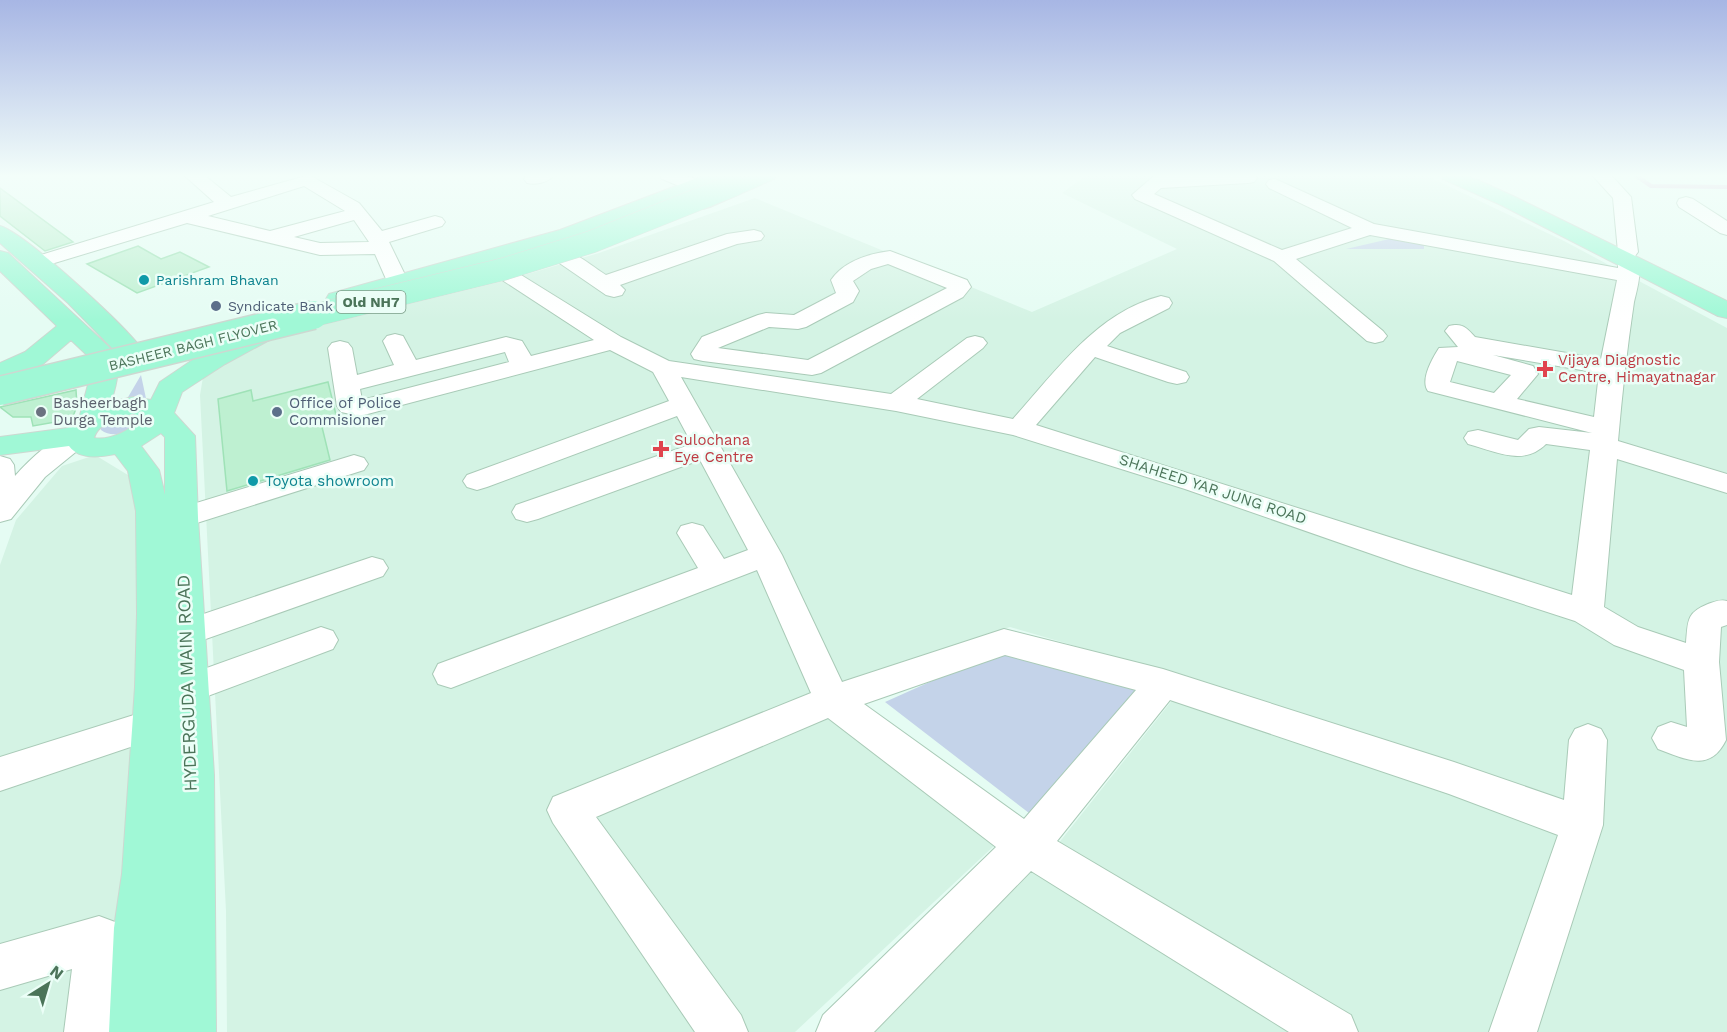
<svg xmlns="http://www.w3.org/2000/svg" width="1727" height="1032" viewBox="0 0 1727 1032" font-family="'Work Sans',sans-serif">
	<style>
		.residential { fill: #d4f3e4 }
		.green { fill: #c4d3e9 }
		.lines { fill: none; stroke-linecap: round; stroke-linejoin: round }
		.stream { stroke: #d6a1cf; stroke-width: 4 }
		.building { fill: #bef0d1; stroke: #9fe2b7; stroke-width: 1.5 }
		.minor-casing { stroke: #a9cab7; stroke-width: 2 }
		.major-casing { stroke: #cdd8d1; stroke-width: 2 }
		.minor { fill: #fff; fill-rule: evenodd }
		.major { fill: #a0f8d6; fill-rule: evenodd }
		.major-bridge-far1-casing { stroke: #cdd8d1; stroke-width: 23; stroke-linecap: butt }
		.major-bridge-casing { stroke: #cdd8d1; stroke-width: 31; stroke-linecap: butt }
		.major-bridge-far1 { stroke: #a0f8d6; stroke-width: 22 }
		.major-bridge { stroke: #a0f8d6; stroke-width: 28 }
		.culture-dot { fill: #0f9aa8; stroke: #ebfef7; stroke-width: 2 }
		.service-dot { fill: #5c6f8a; stroke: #ebfef7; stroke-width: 2 }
		.health-dot { fill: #e0444e; stroke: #ebfef7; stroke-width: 2 }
		.worship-dot { fill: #6b7280; stroke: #ebfef7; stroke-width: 2 }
		.labels { text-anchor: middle; stroke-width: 5; stroke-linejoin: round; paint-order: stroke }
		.far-culture-label { font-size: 14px; fill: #0d838f; stroke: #ebfef7; text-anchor: start }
		.shield { fill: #ebfef7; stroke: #7b9d88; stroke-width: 1.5 }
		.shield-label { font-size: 14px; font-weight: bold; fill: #4b7459 }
		.far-service-label { font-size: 14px; fill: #4e5e75; stroke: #ebfef7; text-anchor: start }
		.far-street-label { font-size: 14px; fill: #4b7459; stroke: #ebfef7 }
		.health-label { font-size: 15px; fill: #be3a42; stroke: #ebfef7; text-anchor: start }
		.worship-label { font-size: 15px; fill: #5b616d; stroke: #ebfef7; text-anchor: start }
		.service-label { font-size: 15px; fill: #4e5e75; stroke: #ebfef7; text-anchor: start }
		.culture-label { font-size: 15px; fill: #0d838f; stroke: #ebfef7; text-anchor: start }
		.street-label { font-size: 15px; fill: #4b7459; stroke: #ebfef7 }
		.near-street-label { font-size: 18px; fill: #4b7459; stroke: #ebfef7 }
	</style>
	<rect width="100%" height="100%" fill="#e5fcf3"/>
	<path class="residential" d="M1087 175H1425L1564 241 1727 328V1032H875L1054 849 1189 679 1010 627 807 695 996 844 795 1032H227L226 911 200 395 203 377 243 351 285 334 504 281 599 253 755 198 1032 312 1177 249 1062 193Z
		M95 455 146 486 147 693 108 1032H0V565L16 520 62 466Z"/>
	<path class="green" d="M1398 237 1424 240V249H1346Z
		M141 375 148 408 154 418C138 426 117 442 101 430L100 426 117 416Z
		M1001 650 1138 688 1029 813 885 702Z"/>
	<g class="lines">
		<path class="stream" d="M1635 175 1651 186 1727 187"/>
	</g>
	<path class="building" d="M0 188 73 242 45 251 0 216Z
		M138 246 161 259 180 252 209 267 137 293 87 264Z
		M328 382 338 423 322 427 330 460 227 491 218 399 251 390 253 401Z
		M76 390 77 406 72 419 33 426 31 417H13L0 407Z"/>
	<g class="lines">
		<defs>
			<path id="minor" d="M184 175H204L231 197 309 175 359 203 382 231 435 216 442 218 445 222 442 226 389 242 409 283 406 288 398 289 390 288 375 254 320 255 187 223 38 268 31 266 28 262 31 258 214 202ZM304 186 345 211 270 231 208 216ZM354 220 369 242 320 243 294 237Z
				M527 175H554C548 183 535 185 527 183L524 179Z
				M659 175C674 175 694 173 704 186L701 190H689L662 179Z
				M1155 175H1255L1257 178 1254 182 1248 183 1161 188 1154 194 1282 250 1352 228 1269 188 1266 184 1269 180 1275 179 1374 224 1618 268V261L1621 256 1618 252 1613 198 1592 175H1611L1631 197 1638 252 1635 256C1644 267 1637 289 1634 302 1627 348 1622 395 1618 441L1727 474V493L1617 459 1604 607 1638 627 1686 643C1688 621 1686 613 1708 604 1714 602 1720 599 1727 601V625L1721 627 1719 662 1726 740C1710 773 1685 759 1658 749L1652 738 1658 727 1671 722 1687 727 1684 670 1614 645 1575 621 1409 567 1185 489 1013 435 896 411 681 377 782 555 842 682 1004 629 1163 669 1454 762 1564 800 1569 740 1575 729 1588 724 1601 729 1607 740 1603 825 1537 1032H1489L1558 835 1449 794 1170 700 1057 841 1351 1015 1358 1032H1289L1031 871 874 1032H816L823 1015 996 847 828 718 596 817 741 1015 748 1032H695L553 823 547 810 553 797 811 693 757 570 451 688 438 684 433 674 438 664 698 568 677 533 681 526 692 523 703 526 724 559 748 550 700 460 538 519 527 522 516 519 512 512 516 505 692 444 677 416 487 487 477 490 467 487 463 481 467 475 669 401 653 372 610 350 360 416 341 412 337 406 328 348 332 343 340 341 348 343 352 348 357 375 394 365 383 341 387 336 395 334 403 336 416 360 506 337 522 341 531 356 594 340 499 278 495 274 499 270 506 268 513 270 621 337 669 361 891 394 967 338 975 336 983 338 987 343 983 348 917 399 1013 419C1055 372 1097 312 1161 296L1169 298 1172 303 1169 308 1120 333 1107 346 1186 372 1189 377 1186 382 1177 384 1168 382 1095 357 1036 425 1572 595 1590 450 1546 444C1523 467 1495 451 1468 444L1464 438 1468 432 1478 430 1518 440 1529 429 1539 427 1592 433 1428 391C1420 380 1432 359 1439 348L1458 347 1445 331 1449 326C1462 323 1466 327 1475 337L1601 359 1617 280 1370 235 1296 259 1383 331 1387 336 1383 341 1375 343 1367 341 1274 261 1135 199 1132 195ZM505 352 509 362 362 400 360 389ZM1493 355 1599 373 1594 417 1517 399 1538 374 1533 366ZM1457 361 1511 375 1494 393 1450 382ZM1005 655 1136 690 1024 819 864 704Z
				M1686 197 1693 199 1727 221V235L1720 233 1679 207 1677 203 1679 199Z
				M754 230 761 232 764 236 761 240 737 244 620 285 625 290 622 295 614 297 606 295 555 260 552 256 555 252C572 247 591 266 606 275L727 234Z
				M890 251 967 280 971 287 963 297 821 373 812 375 703 361 694 359 691 354 702 337 758 315 766 313 794 315 836 293 831 280C844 261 868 254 890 251ZM888 264 947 288 808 360 718 348 769 327 798 329 806 327 853 302 859 291 853 281 871 269Z
				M78 428 88 430 92 436 88 442 45 477 11 519 0 522V456L10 459 14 465 15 476C29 460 58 433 78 428Z
				M354 455 364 458 368 464 364 470 181 528 170 525 166 518 170 511Z
				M372 557 383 560 388 568 383 576 186 646 174 642 169 633 174 624Z
				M321 627 333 631 338 640 333 649 189 703 176 699 171 689 176 679Z
				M153 709 166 713 172 724 166 735 0 791V757Z
				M99 916 115 922 122 938 112 1032H64L72 969 0 990V944Z"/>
			<path id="major" d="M705 175H733L731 179 576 240 338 306 329 304 326 299 329 294 560 230Z
				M750 175H776L774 179 710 207 703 209 696 207 693 203 696 199Z
				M1441 175H1467L1515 197 1727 301V318L1718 316 1501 205 1443 179Z
				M0 226C25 233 118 320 137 343 142 349 144 357 146 364L143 370 133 372 123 370 115 351 68 303 0 243Z
				M0 251 8 253 110 348C122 366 117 383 111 402L133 397 151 400 160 382 194 359 255 328 264 325 273 328 277 333 273 338 225 364 191 386 182 392 174 413 195 436 198 518 214 775 216 1032H109L114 928 122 874 135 687 137 614 136 511 128 471 115 454C101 457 79 460 69 446L0 455V437L68 428 80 415 91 373 88 356 71 340 43 364 0 381V363L25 352 57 326 0 271ZM133 414 142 417C132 430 110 441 94 438 98 423 119 417 133 414ZM161 433 165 437V495L159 470 141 446Z"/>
		</defs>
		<use href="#minor" class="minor-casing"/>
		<use href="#major" class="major-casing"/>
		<use href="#minor" class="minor"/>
		<use href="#major" class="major"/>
		<defs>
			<path id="major-bridge-far1" d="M307 317 504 269 591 242 734 185"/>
			<path id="major-bridge" d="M0 391 313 315"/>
		</defs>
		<use href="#major-bridge-far1" class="major-bridge-far1-casing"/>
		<use href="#major-bridge" class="major-bridge-casing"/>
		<use href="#major-bridge-far1" class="major-bridge-far1"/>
		<use href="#major-bridge" class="major-bridge"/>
	</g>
	<linearGradient id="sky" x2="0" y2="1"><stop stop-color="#a7b6e4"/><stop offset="0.55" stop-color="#f3fefa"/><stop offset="1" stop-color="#f3fefa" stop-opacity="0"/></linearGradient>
	<rect width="1727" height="320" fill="url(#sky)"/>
	<g class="culture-dot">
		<circle cx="144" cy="280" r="6"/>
		<circle cx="253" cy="481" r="6"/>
	</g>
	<g class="service-dot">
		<circle cx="216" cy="306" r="6"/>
		<circle cx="277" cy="412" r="6"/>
	</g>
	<g class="health-dot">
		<path d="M1542 360h6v6h6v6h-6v6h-6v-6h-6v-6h6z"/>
		<path d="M658 440h6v6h6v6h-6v6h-6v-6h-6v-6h6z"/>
	</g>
	<circle class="worship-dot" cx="41" cy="412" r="6"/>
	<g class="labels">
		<g class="far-culture-label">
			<text x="156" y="285">Parishram Bhavan</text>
		</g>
		<rect class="shield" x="336.5" y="291" width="69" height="22" rx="4.5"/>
		<g class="shield-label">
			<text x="371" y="307">Old NH7</text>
		</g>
		<g class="far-service-label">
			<text x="228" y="311">Syndicate Bank</text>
		</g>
		<g class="far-street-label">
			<text transform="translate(193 345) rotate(-14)" y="5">BASHEER BAGH FLYOVER</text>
		</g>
		<g class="health-label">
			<text x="1558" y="365">Vijaya Diagnostic<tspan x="1558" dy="17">Centre, Himayatnagar</tspan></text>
			<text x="674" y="445">Sulochana<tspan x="674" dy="17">Eye Centre</tspan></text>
		</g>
		<g class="worship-label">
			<text x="53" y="408">Basheerbagh<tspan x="53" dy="17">Durga Temple</tspan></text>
		</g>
		<g class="service-label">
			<text x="289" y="408">Office of Police<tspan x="289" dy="17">Commisioner</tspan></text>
		</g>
		<g class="culture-label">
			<text x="265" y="486">Toyota showroom</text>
		</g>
		<g class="street-label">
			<text transform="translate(1213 489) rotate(18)" y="5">SHAHEED YAR JUNG ROAD</text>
		</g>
		<g class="near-street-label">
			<text transform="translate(187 683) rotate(-92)" y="6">HYDERGUDA MAIN ROAD</text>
		</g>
	</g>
	<g transform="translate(48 984) rotate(37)" stroke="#ebfef7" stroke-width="4.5" paint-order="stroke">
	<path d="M0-4.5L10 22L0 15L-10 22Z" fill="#4b7459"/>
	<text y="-9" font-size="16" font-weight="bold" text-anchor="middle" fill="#4b7459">N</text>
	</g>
</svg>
